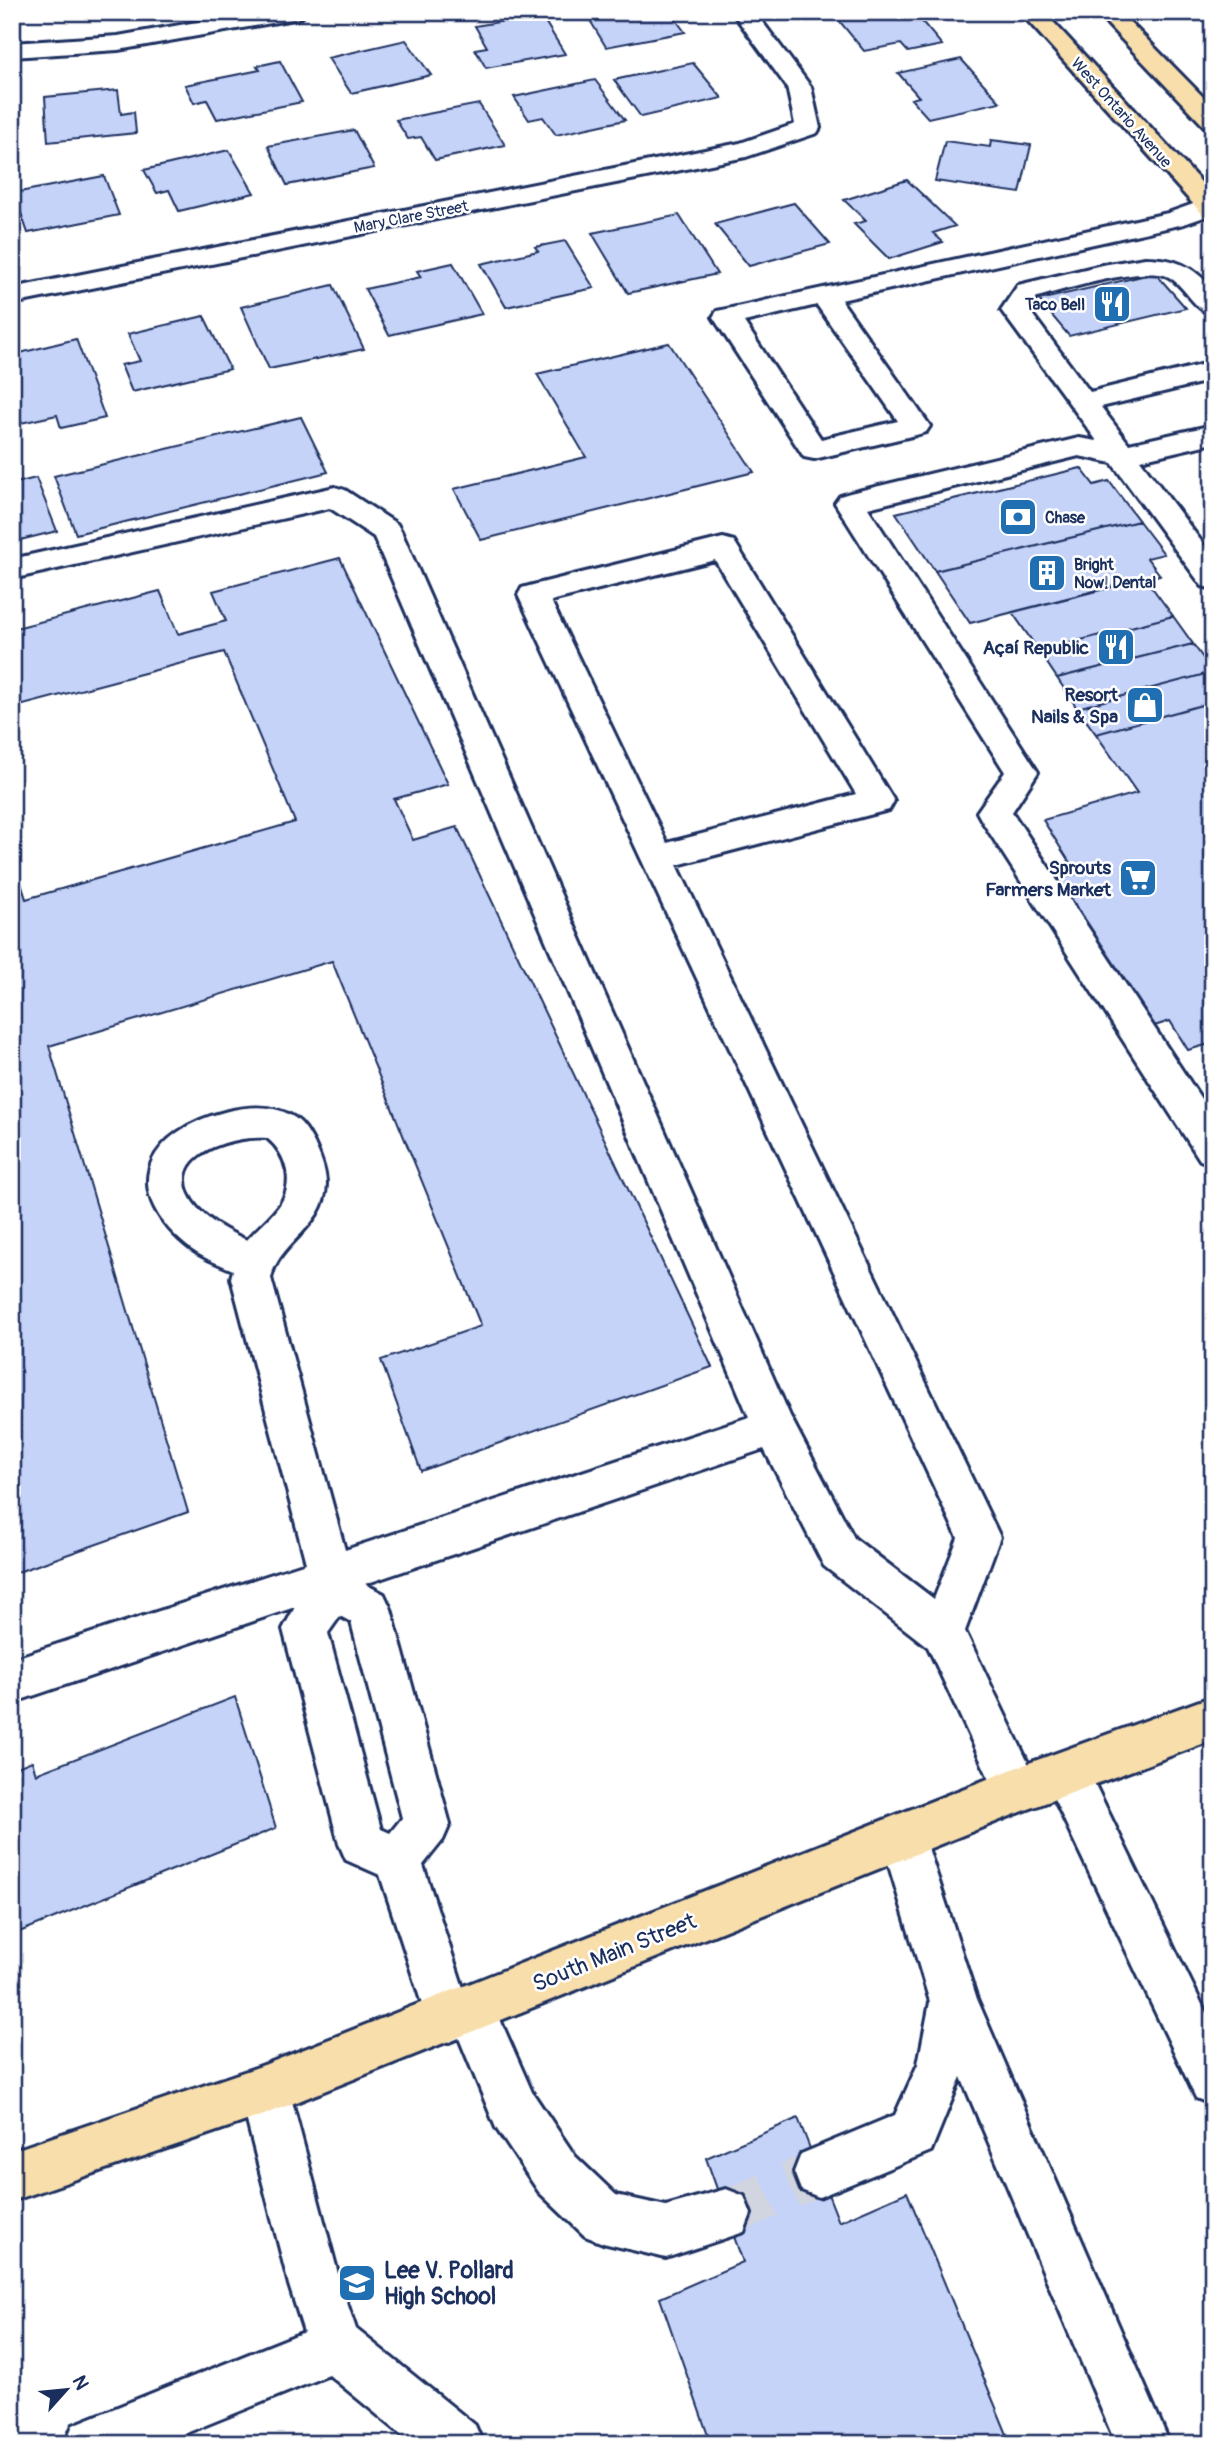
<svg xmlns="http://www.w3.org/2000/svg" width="1225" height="2456" viewBox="0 0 1225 2456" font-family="Pangolin,sans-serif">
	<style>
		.building { fill: #c5d3f9; stroke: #1b2f5e; stroke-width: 2 }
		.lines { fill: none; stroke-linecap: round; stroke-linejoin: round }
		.minor-tunnel { stroke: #d1d5df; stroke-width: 46; stroke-dasharray: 46 24; stroke-linecap: butt }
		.minor-casing { stroke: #1b2f5e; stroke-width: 6 }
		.major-casing { stroke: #1b2f5e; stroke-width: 6 }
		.minor { fill: #fff; fill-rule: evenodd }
		.major { fill: #f8deab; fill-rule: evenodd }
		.labels { text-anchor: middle; stroke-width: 5; stroke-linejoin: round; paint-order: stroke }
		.far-street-label { font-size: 16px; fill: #1b2f5e; stroke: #fff }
		.far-poi-label { font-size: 16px; font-weight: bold; fill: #1b2f5e; stroke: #fff; text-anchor: start }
		.poi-label { font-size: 19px; font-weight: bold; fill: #1b2f5e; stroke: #fff; text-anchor: end }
		.near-street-label { font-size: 23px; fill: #1b2f5e; stroke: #fff }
		.near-poi-label { font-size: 23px; font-weight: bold; fill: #1b2f5e; stroke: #fff; text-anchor: start }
	</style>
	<rect width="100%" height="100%" fill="#fff"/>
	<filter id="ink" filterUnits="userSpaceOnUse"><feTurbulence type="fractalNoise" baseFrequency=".0143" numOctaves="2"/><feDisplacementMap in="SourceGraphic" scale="14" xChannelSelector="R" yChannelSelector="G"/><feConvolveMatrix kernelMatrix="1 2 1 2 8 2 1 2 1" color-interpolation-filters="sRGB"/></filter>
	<g filter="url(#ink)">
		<path class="building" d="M585 12H670L685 32 606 47Z
			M860 12H914L942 45 908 52 901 44 864 51 836 17Z
			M541 15 565 54 486 68 475 49 487 47 475 26Z
			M406 40 431 75 351 93 328 58Z
			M961 59 1000 102 928 118 911 99 919 97 898 73Z
			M280 61 302 102 217 119 207 100 194 103 185 85 260 70 257 66Z
			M693 63 722 98 641 117 614 80Z
			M595 80 625 120 556 135 543 117 529 120 514 97Z
			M118 90 121 114 134 112 136 133 48 142 45 97Z
			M479 104 505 145 435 160 421 137 408 139 396 120Z
			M354 130 374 168 287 185 268 146Z
			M991 140 1031 145 1020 193 935 181 945 141 990 147Z
			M229 150 254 193 179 211 169 190 157 193 144 170Z
			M104 176 119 215 28 233 14 193Z
			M907 180 955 226 933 233 943 242 889 259 854 224 866 221 844 200Z
			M794 203 830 244 749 266 715 224Z
			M679 215 717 274 628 293 592 233Z
			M565 241 594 288 506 307 481 264 538 251 535 247Z
			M453 263 482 314 389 335 365 289 421 277 417 271Z
			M1155 273 1186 308 1069 336 1039 300Z
			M333 285 364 349 269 369 241 307Z
			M204 316 230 369 132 392 121 365 140 361 128 334Z
			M76 339 105 418 61 428 57 415 12 425V355Z
			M669 343 754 472 481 540 454 489 586 457 537 374Z
			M301 417 328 472 76 534 54 476Z
			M1081 468 1094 485 1109 481 1139 521 935 571 896 513Z
			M36 478 57 531 12 542V484Z
			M1139 521 1164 554 1147 558 1160 575 970 623 935 571Z
			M340 558 448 784 394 799 413 840 457 827 712 1367 421 1471 381 1360 481 1326 332 961 49 1046 188 1512 12 1574V854L26 899 295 822 224 652 12 708V629L160 591 178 634 226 621 213 591Z
			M1145 578 1173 616 1039 651 1012 612Z
			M1173 616 1193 644 1057 678 1039 651Z
			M1193 644 1213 672 1077 708 1057 678Z
			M1213 672V702L1096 734 1077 708Z
			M1213 702V1043L1188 1050 1170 1021 1142 1030 1048 882 1077 874 1043 820 1137 793 1096 734Z
			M235 1697 276 1828 12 1935V1769L32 1761 36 1774Z
			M798 2118 839 2222 907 2192 1011 2444H711L660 2298 743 2262 706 2158Z"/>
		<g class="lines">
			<path class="minor-tunnel" d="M726 2214 819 2172"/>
			<defs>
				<path id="minor" d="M253 12H305L302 17 294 19 118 50 12 57V43L118 36Z
					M732 12H755L811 87 820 128 817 133 746 157 12 304V288L740 143 795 124 787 87Z
					M1213 197V214L1184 224 841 300 930 426 926 432 916 435 814 459 804 457 713 317 717 311 727 309 1168 213ZM817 305 898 421 821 439 744 322Z
					M1145 258C1175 258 1193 266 1213 289V315C1194 310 1186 287 1169 277 1147 264 1063 290 1037 297L1029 310 1090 392 1213 362V380L1101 407 1129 444 1213 425V443L1140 460 1213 557V589L1202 586 1112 463 1079 456 868 508 1038 772 1012 812 1213 1117V1165L1200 1160 982 821 977 812 1005 772 835 503 840 496 850 493 1079 438 1097 441 1001 310 1018 285 1102 265Z
					M335 487 345 490 397 524 401 531 790 1416 854 1538 934 1599 958 1538 518 595 522 588 533 585 723 538 734 541 894 801 889 810 877 813 677 865 1000 1537 965 1631 1041 1790 1034 1806 1018 1813 1002 1806 928 1647 824 1566 764 1449 365 1584 384 1594 391 1609 450 1824 443 1840 423 1865 463 1988 471 1985 488 1992 532 2092 575 2156 616 2195 666 2206 726 2189 744 2196 751 2214 744 2232 666 2258 603 2243 585 2236 539 2192 496 2128 459 2038 449 2042 432 2035 380 1875 346 1860 339 1844 283 1629 295 1607 12 1703V1659L306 1563 231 1278 233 1270C217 1263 200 1257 186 1245 116 1186 150 1130 228 1111 250 1106 275 1104 295 1118 304 1124 309 1134 314 1143 320 1156 326 1170 326 1184 325 1228 279 1241 271 1278L345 1550 749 1417 374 537 330 508 12 579V559ZM715 560 856 794 667 843 551 601ZM267 1138C278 1147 284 1157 287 1171 293 1204 266 1218 247 1240 226 1231 198 1216 188 1194 170 1151 237 1135 267 1138ZM340 1616 351 1622 402 1818 390 1833 381 1829 328 1633Z
					M1066 1751 1082 1758 1213 2027V2105L1196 2098 1050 1790 1043 1774 1050 1758Z
					M903 1813 919 1820 977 1999 1170 2444H1116L961 2077 931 2151 819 2197 801 2190 794 2172 801 2154 895 2115 918 2064 930 2002 880 1836 887 1820Z
					M264 2065 281 2073 289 2090 341 2285 356 2329 475 2425 483 2444H413L329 2375 159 2444H65L73 2425 304 2332 289 2285 239 2090 247 2073Z"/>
				<path id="major" d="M1020 12H1044L1213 195V219L1204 216Z
					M1096 12H1120L1213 107V128L1204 126Z
					M1213 1696V1740L1018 1813 264 2115 12 2201V2151L264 2065 1018 1767Z"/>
			</defs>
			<use href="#minor" class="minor-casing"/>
			<use href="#major" class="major-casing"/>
			<use href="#minor" class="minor"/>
			<use href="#major" class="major"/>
		</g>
	</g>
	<defs>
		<symbol id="restaurant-square" viewBox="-11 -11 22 22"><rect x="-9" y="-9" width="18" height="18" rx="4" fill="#1f6fb2" stroke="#fff"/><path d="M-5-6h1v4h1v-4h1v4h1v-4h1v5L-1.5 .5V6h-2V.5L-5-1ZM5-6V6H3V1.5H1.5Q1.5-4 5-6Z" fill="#fff"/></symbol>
		<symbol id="bank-square" viewBox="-11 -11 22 22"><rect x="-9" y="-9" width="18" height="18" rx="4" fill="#1f6fb2" stroke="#fff"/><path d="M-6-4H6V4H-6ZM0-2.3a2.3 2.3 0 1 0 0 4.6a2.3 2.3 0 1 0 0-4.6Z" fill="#fff"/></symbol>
		<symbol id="building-square" viewBox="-11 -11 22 22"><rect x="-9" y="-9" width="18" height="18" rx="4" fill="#1f6fb2" stroke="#fff"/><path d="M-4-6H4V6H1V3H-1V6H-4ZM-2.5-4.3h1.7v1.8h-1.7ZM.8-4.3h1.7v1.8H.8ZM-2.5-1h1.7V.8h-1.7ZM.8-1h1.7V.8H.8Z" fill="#fff"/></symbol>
		<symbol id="shop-square" viewBox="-11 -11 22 22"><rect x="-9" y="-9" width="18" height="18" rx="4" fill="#1f6fb2" stroke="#fff"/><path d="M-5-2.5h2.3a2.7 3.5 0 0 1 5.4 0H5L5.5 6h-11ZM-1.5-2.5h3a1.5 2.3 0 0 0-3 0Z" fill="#fff"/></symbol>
		<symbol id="supermarket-square" viewBox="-11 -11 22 22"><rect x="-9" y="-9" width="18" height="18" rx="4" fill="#1f6fb2" stroke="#fff"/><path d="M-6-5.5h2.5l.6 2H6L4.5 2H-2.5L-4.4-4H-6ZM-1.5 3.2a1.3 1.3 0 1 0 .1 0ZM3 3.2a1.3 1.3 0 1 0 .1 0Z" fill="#fff"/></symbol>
		<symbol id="school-square" viewBox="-11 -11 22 22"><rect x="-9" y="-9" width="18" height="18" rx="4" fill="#1f6fb2" stroke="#fff"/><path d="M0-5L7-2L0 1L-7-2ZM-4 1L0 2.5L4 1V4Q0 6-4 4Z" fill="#fff"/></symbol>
	</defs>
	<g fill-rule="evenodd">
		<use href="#restaurant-square" x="1090" y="282" width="44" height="44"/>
		<use href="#bank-square" x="996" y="495" width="44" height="44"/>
		<use href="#building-square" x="1025" y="551" width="44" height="44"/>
		<use href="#restaurant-square" x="1094" y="625" width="44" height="44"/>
		<use href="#shop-square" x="1123" y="683" width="44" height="44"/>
		<use href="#supermarket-square" x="1116" y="856" width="44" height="44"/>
		<use href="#school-square" x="335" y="2261" width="44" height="44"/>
	</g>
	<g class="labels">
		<g class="far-street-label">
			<text transform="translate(1122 112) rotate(48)" y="6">West Ontario Avenue</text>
			<text transform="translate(411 216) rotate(-11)" y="6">Mary Clare Street</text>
		</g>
		<g class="far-poi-label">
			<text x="1085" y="310" text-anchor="end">Taco Bell</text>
			<text x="1045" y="523">Chase</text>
			<text x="1074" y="570">Bright<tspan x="1074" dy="18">Now! Dental</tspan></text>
		</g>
		<g class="poi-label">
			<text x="1089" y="654">Açaí Republic</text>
			<text x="1118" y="701">Resort<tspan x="1118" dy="22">Nails &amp; Spa</tspan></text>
			<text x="1111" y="874">Sprouts<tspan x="1111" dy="22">Farmers Market</tspan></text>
		</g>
		<g class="near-street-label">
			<text transform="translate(614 1952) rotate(-22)" y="8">South Main Street</text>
		</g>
		<g class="near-poi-label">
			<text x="384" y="2278">Lee V. Pollard<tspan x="384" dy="26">High School</tspan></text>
		</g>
	</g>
	<rect width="1225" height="2456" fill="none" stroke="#fff" stroke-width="42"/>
	<rect x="21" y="21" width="1183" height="2414" fill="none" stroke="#1b2f5e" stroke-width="2.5" filter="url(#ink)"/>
	<g transform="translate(66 2390) rotate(63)" stroke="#ffffff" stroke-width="5" paint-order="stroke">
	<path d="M0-5L12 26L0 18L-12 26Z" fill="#1b2f5e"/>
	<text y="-10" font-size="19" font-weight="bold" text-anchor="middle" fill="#1b2f5e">N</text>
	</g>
</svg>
